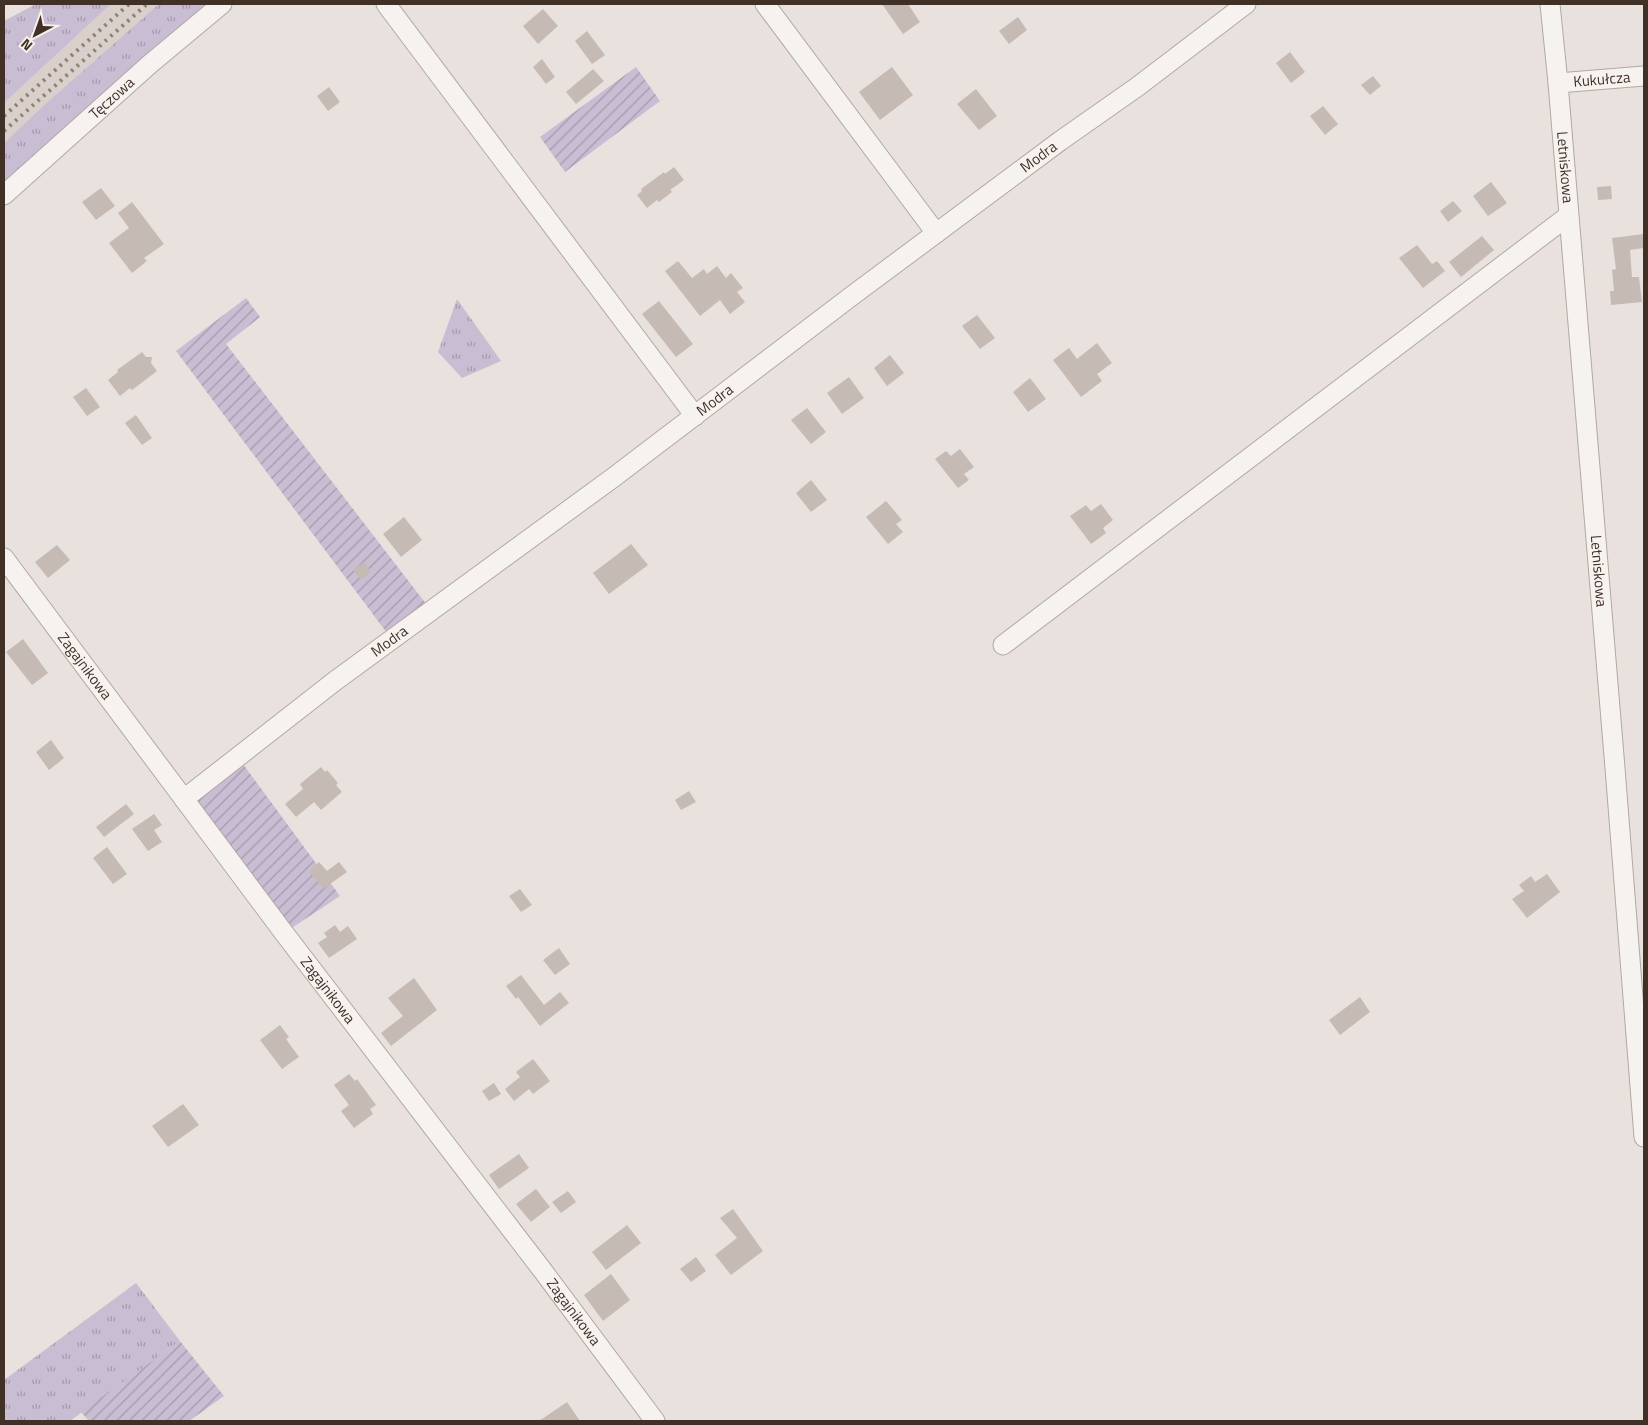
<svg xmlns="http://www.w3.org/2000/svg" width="1648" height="1425" viewBox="0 0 1648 1425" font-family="'Titillium Web',sans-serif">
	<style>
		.built { fill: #dad0cb }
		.grass { fill: url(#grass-tufts) }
		.garden { fill: url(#garden-furrows) }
		.building { fill: #c5bbb4 }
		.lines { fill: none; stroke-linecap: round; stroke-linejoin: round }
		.minor-casing { stroke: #b2a8a2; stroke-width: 21 }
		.minor { stroke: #f6f2f0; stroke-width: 19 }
		.rail { stroke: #938175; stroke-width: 4; stroke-dasharray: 2.5 5; stroke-linecap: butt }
		.labels { text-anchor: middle; stroke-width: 5; stroke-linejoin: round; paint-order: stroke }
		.street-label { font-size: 15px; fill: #403025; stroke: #f6f0ec }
	</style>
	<defs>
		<pattern id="grass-tufts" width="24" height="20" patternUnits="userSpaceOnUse" patternTransform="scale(1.25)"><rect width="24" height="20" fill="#c8bdd3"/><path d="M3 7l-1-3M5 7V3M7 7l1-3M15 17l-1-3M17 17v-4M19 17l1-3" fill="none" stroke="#a49aab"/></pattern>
		<pattern id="garden-furrows" width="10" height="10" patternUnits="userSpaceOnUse" patternTransform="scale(1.25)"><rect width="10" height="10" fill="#c8bdd3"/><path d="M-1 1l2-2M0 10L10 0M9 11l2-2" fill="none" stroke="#a49aab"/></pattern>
	</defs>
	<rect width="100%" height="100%" fill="#e8e1dd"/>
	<path class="built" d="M111 4H159L43 106 4 143V103Z"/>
	<path class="grass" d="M36 4H111L4 103V21Z
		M159 4H215L4 188V143L43 106Z
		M457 299 501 361 462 378 438 352Z
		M136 1283 180 1341 70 1421H4V1380Z"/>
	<path class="garden" d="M636 67 660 101 565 172 540 137Z
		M246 298 260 317 226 344 430 609 390 637 176 351Z
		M240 760 340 896 287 931 195 807 198 796Z
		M180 1341 224 1396 189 1421H89L81 1412Z"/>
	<path class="building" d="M882 4H908L920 22 903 34Z
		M543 9 558 26 538 44 523 26Z
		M1018 17 1027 30 1009 44 999 31Z
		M587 31 605 55 592 64 575 41Z
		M1290 52 1305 72 1291 83 1276 63Z
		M542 59 555 77 546 84 533 67Z
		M892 67 913 95 880 120 859 92Z
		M593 69 604 81 576 104 566 92Z
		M1373 76 1381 86 1370 95 1361 85Z
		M329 87 340 102 328 111 317 96Z
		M976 89 997 116 979 130 957 104Z
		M1323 106 1338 124 1325 135 1310 116Z
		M674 167 684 180 670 190 672 192 659 202 657 200 647 208 637 195 642 191 641 189 664 172 665 174Z
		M1491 182 1507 203 1488 216 1473 196Z
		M1611 186 1612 199 1598 200 1597 187Z
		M101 188 115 206 96 220 82 202Z
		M1453 201 1462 211 1448 222 1440 211Z
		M132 202 164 244 144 258 147 261 132 273 109 243 129 228 118 213Z
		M1644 234V248L1630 250 1632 277H1639L1642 302 1611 305 1610 291H1614L1612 270 1616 269 1612 238Z
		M1482 236 1494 250 1461 277 1449 262Z
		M1417 245 1432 264 1437 261 1445 271 1423 288 1399 258Z
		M678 261 692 278 704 269 707 274 717 266 726 278 731 273 743 288 737 292 745 302 730 314 720 300 700 316 665 271Z
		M659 301 693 344 676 357 642 314Z
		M977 315 995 338 980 349 962 326Z
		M1097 343 1112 363 1097 374 1102 381 1081 397 1053 360 1069 348 1077 359Z
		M142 352 146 357H152L151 363 157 371 132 390 130 388 120 396 108 380 118 372 117 370Z
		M890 355 904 373 887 386 874 368Z
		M849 377 864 398 842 414 827 393Z
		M1030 378 1046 399 1028 412 1013 392Z
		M86 388 100 407 87 416 73 397Z
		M807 408 826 432 811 444 791 420Z
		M136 415 152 438 142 445 125 423Z
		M960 449 974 467 964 474 969 480 958 488 935 459 946 451 951 456Z
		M811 480 827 500 811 512 796 493Z
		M886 501 902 520 896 524 903 532 888 544 866 517Z
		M1101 504 1113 520 1103 528 1106 533 1091 544 1070 516 1086 505 1091 511Z
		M404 517 422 540 401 557 383 534Z
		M631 544 648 565 609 594 593 573Z
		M57 545 70 560 48 578 35 562Z
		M364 562 371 572 361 580 353 570Z
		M23 639 48 673 32 685 6 652Z
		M51 740 64 758 49 770 36 752Z
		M321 767 325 772 327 770 338 783 336 785 342 792 321 810 314 802 296 817 285 804 303 789 300 784Z
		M689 791 696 802 681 810 675 800Z
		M126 804 134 814 104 837 96 827Z
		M154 814 162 825 154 830 162 842 148 851 132 829Z
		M107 847 127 874 113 884 93 858Z
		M319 862 327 871 339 862 347 872 323 889 309 871Z
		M1547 874 1560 892 1527 918 1512 899 1524 891 1519 885 1531 876 1535 882Z
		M520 889 532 905 521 912 509 896Z
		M335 925 340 932 348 926 357 939 329 958 318 943 327 937 324 933Z
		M559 948 570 964 555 975 543 960Z
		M521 975 544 1005 560 992 569 1003 540 1026 518 997 516 999 506 986Z
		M414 978 437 1010 391 1046 381 1033 403 1016 388 998Z
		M1360 997 1370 1012 1340 1035 1329 1020Z
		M280 1025 289 1037 286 1039 299 1057 282 1069 260 1040Z
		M533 1059 550 1081 533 1094 529 1089 514 1101 505 1089 520 1077 516 1072Z
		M349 1074 355 1081 357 1079 376 1105 370 1109 373 1114 354 1128 341 1111 349 1105 334 1085Z
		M494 1083 501 1094 489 1101 482 1091Z
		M183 1104 199 1125 168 1147 152 1126Z
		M519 1154 529 1168 499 1189 489 1175Z
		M536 1189 550 1207 531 1222 516 1204Z
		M568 1191 576 1202 561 1213 552 1202Z
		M733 1209 763 1251 731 1275 715 1255 737 1238 720 1218Z
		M627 1225 641 1243 606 1270 592 1252Z
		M696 1257 706 1271 691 1282 680 1269Z
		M611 1274 630 1300 603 1321 584 1295Z
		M567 1402 580 1421H539Z"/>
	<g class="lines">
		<defs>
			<g id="minor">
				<path d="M386 4 695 416"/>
				<path d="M765 4 936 233"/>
				<path id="s1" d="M1550 4 1558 83 1615 768 1644 1137"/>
				<path id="s2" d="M1558 83 1644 76"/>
				<path id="s3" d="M4 195 150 64 222 4"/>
				<path id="s4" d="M4 558 284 933 543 1271 655 1421"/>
				<path d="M1003 645 1568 216"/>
				<path id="s5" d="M184 799 335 681 614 477 853 295 1060 141 1137 87 1246 4"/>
			</g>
		</defs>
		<use href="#minor" class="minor-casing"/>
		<use href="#minor" class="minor"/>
		<path class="rail" d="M4 116 129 4
			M4 131 147 4"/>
	</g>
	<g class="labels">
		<g class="street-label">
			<text dy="5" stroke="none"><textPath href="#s2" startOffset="44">Kukułcza</textPath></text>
			<text dy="5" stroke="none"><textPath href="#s3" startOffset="145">Tęczowa</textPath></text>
			<text dy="5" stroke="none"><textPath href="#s5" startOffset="1069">Modra</textPath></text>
			<text dy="5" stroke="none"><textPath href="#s1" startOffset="164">Letniskowa</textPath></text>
			<text dy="5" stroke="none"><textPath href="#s5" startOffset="664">Modra</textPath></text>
			<text dy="5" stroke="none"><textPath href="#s1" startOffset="569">Letniskowa</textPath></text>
			<text dy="5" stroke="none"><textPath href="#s5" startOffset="259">Modra</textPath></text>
			<text dy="5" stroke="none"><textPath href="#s4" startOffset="135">Zagajnikowa</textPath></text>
			<text dy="5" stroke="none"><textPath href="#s4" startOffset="540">Zagajnikowa</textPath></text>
			<text dy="5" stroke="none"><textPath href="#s4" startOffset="945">Zagajnikowa</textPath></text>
		</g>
	</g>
	<rect width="1648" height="1425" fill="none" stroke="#403025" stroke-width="10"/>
	<g transform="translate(35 35) rotate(221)" stroke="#f6f0ec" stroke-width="4" paint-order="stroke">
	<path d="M0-4L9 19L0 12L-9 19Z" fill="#403025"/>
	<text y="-8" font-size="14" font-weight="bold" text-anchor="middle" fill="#403025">N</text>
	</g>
</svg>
